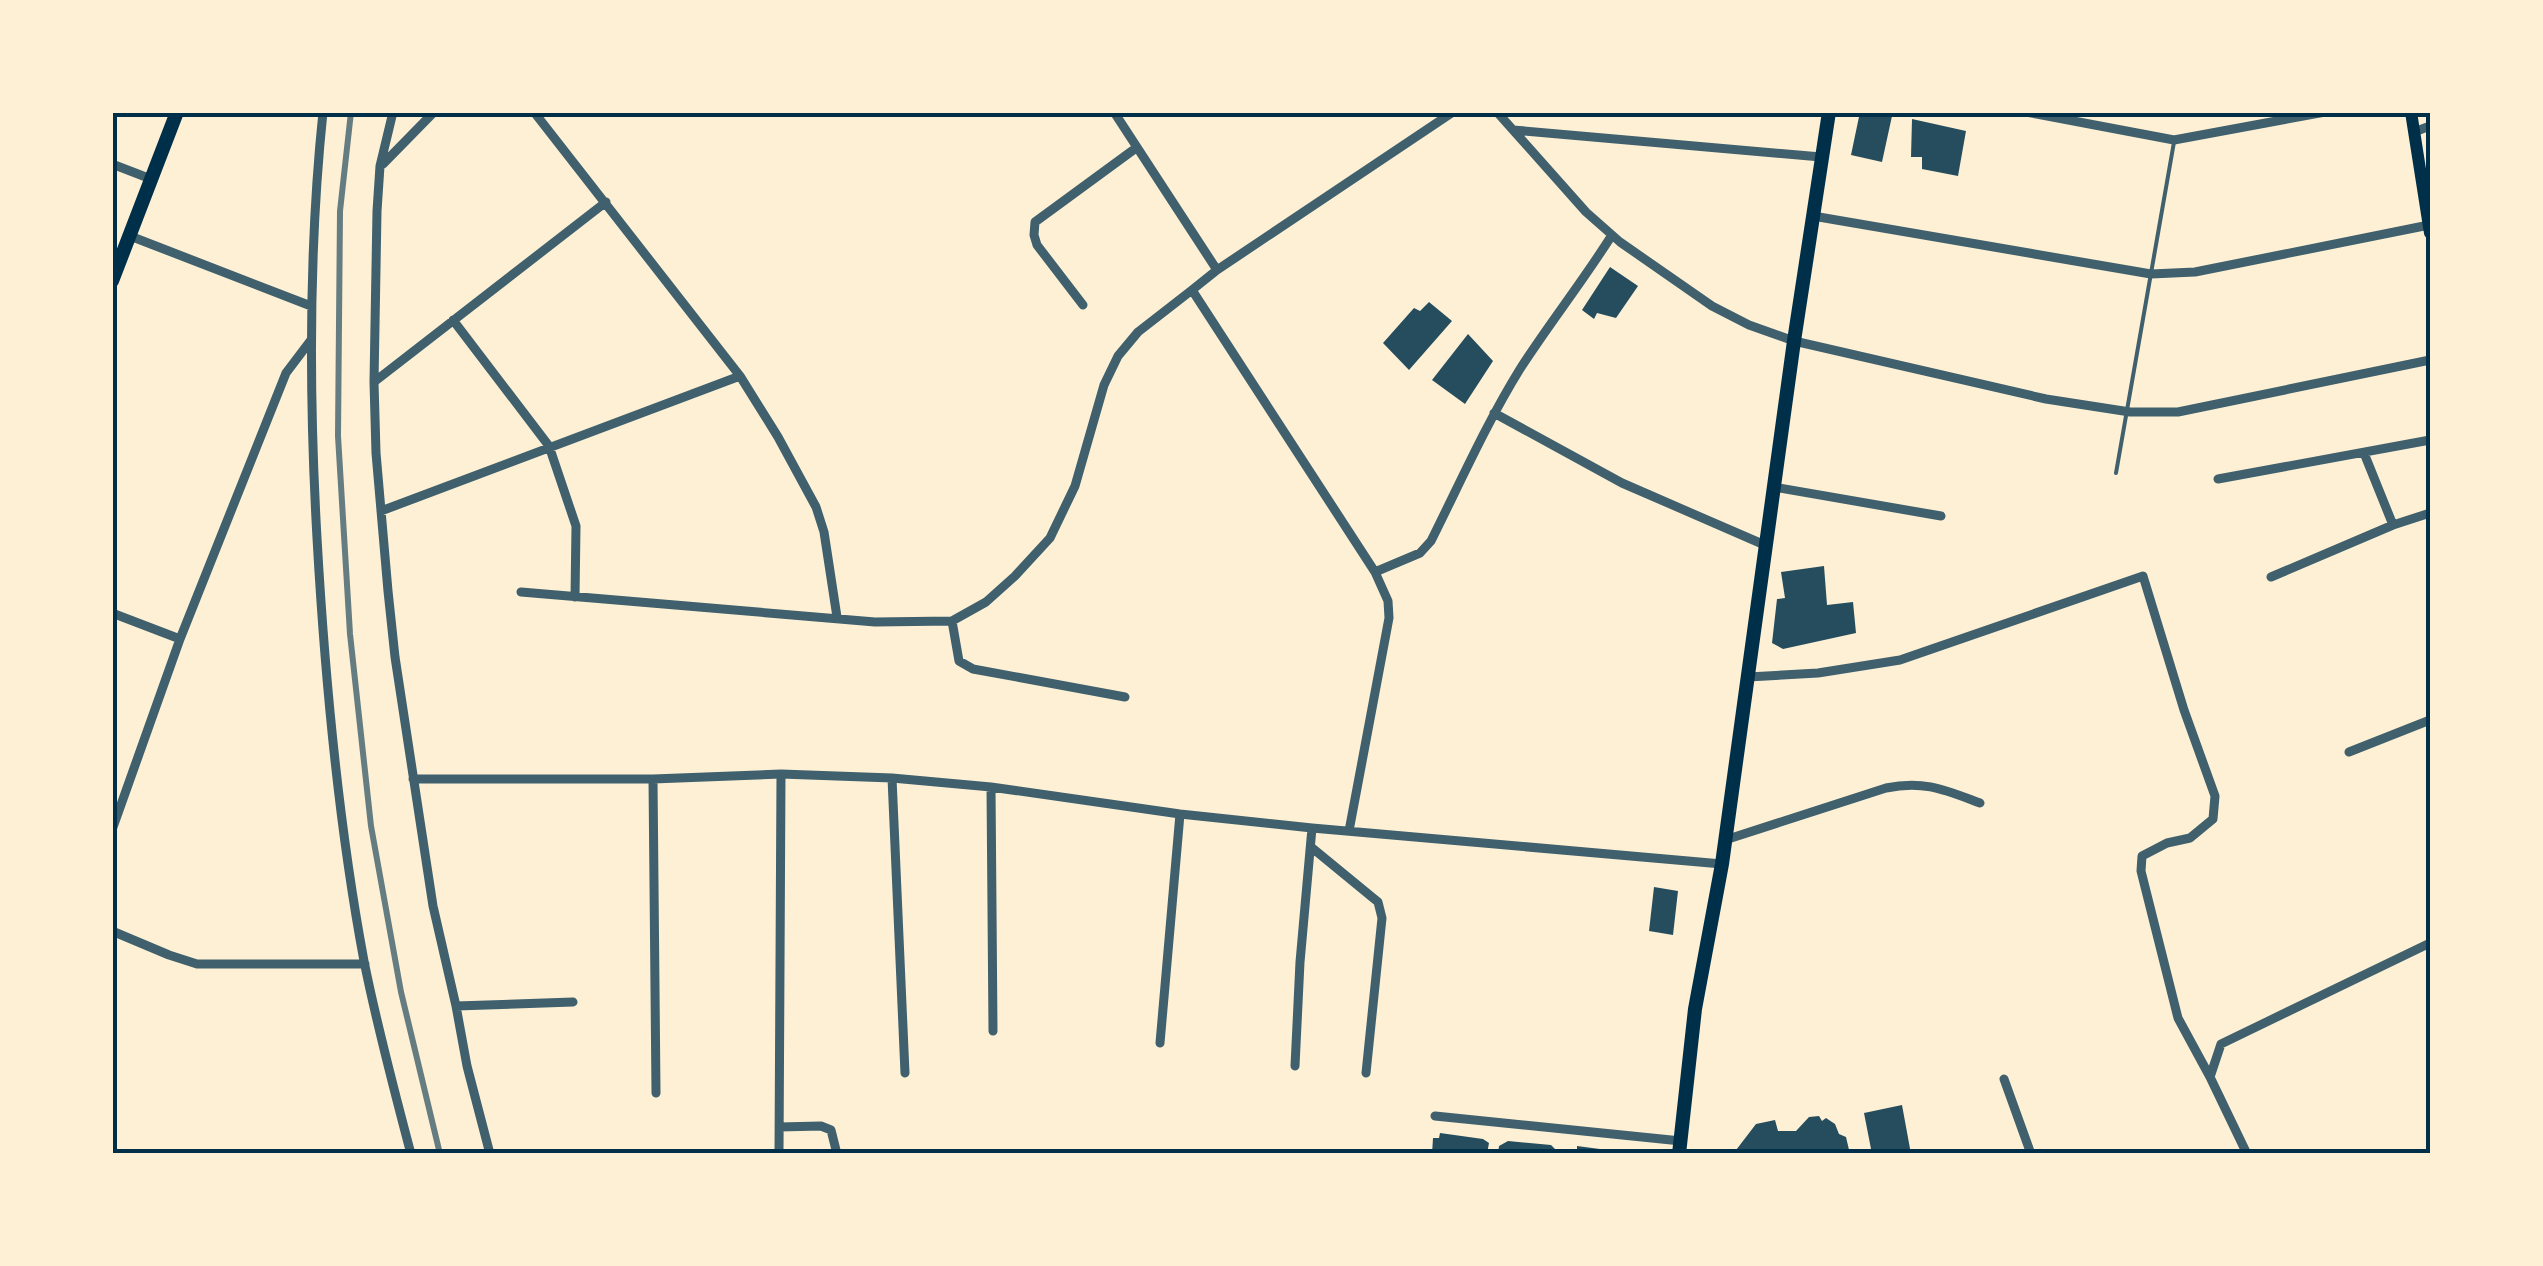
<svg xmlns="http://www.w3.org/2000/svg" width="2543" height="1266" viewBox="0 0 2543 1266" font-family="Commissioner,sans-serif">
	<style>
		.building { fill: #264d5e }
		.lines { fill: none; stroke-linecap: round; stroke-linejoin: round }
		.service { stroke: #3f606c; stroke-width: 4 }
		.minor { stroke: #3f606c; stroke-width: 9 }
		.secondary { stroke: #003049; stroke-width: 12 }
		.primary { stroke: #003049; stroke-width: 14 }
		.rail { stroke: #657d81; stroke-width: 6 }
		.neatline { fill: none; stroke: #003049; stroke-width: 4 }
	</style>
	<rect width="100%" height="100%" fill="#fdf0d5"/>
	<path class="building" d="M1860 112H1879L1892 116 1882 162 1851 155Z
		M1912 119 1966 131 1958 176 1922 169V157H1911Z
		M1610 267 1638 286 1616 318 1597 313 1594 319 1582 310Z
		M1429 302 1452 321 1409 370 1383 343 1414 308 1420 311Z
		M1468 334 1493 361 1465 404 1432 380Z
		M1824 566 1827 605 1853 602 1856 633 1783 649 1772 643 1777 599 1785 598 1781 572Z
		M1654 887 1678 891 1673 935 1649 931Z
		M1902 1105 1911 1154H1872L1864 1113Z
		M1819 1116 1822 1121 1826 1118 1835 1124 1839 1134 1846 1137 1850 1154H1733L1756 1124 1775 1120 1778 1131H1796L1809 1117Z
		M1440 1133 1483 1139 1489 1143 1487 1154H1432L1433 1138H1439Z
		M1508 1141 1551 1145 1555 1149V1154H1498L1499 1146Z
		M1577 1146 1615 1151V1154H1577Z"/>
	<g class="lines">
		<path class="service" d="M2116 473 2174 142"/>
		<path class="minor" d="M323 112C308 255 309 396 317 538 325 680 338 822 364 961 377 1026 394 1090 411 1154
			M393 112 380 166 377 211 374 382 376 453 388 591 395 657 433 906 456 1006 467 1066 490 1154
			M534 112 740 376 778 437 816 507 824 532 837 617
			M1114 112 1217 270 1192 290 1375 572 1388 601 1389 618 1349 831
			M1497 112 1513 130 1821 157
			M2026 112 2174 140 2325 112
			M1513 130 1586 212 1620 242 1712 306 1749 325 1794 341 2046 399 2130 412H2178L2430 360
			M2414 132 2430 126
			M112 164 151 179
			M383 164 434 112
			M1813 216 2151 274 2195 272 2429 225
			M130 236 311 306
			M1217 270 1453 112
			M1083 305 1037 245 1034 235 1035 222 1136 148
			M453 320 549 446 576 526 575 597
			M374 382 606 202
			M1494 413 1622 483 1767 546
			M2364 453 2393 525
			M2218 479 2430 440
			M1774 487 1941 516
			M381 511 740 376
			M1375 572 1420 553 1431 541C1460 483 1486 424 1520 369 1549 324 1583 281 1612 235
			M2271 577 2393 525 2430 513
			M521 592 875 622 952 621 986 602 1015 576 1050 538 1075 486 1104 385 1118 356 1138 332 1192 290
			M112 613 180 639
			M952 621 959 661 973 669 1125 697
			M1748 677 1818 673 1900 660 2143 576 2184 710 2215 796 2213 819 2190 838 2167 843 2142 856 2141 871 2178 1018 2210 1077
			M2349 752 2430 720
			M892 778 905 1073
			M413 779H653L781 774 892 778 991 787 1180 814 1312 828 1722 864
			M653 779 656 1093
			M991 787 993 1031
			M112 830 180 639 286 373 311 340
			M1725 840 1886 788C1924 780 1945 790 1980 803
			M1311 847 1378 902 1382 918 1366 1073
			M112 931 169 955 197 964H365
			M456 1006 573 1002
			M1160 1043 1180 814
			M1295 1066 1300 962 1312 828
			M2004 1079 2031 1154
			M1435 1116 1681 1141
			M779 1127 821 1126 831 1130 837 1154
			M779 1154 781 774
			M2247 1154 2210 1077 2221 1044 2430 943"/>
		<path class="secondary" d="M2411 112 2430 233"/>
		<path class="primary" d="M112 281 177 112
			M1679 1154 1695 1009 1722 864 1794 341 1829 112"/>
		<path class="rail" d="M351 112 340 211 338 436 350 634 371 826 401 992 440 1154"/>
	</g>
	<rect width="2543" height="1266" fill="none" stroke="#fdf0d5" stroke-width="230"/>
	<rect x="115" y="115" width="2313" height="1036" class="neatline"/>
</svg>
